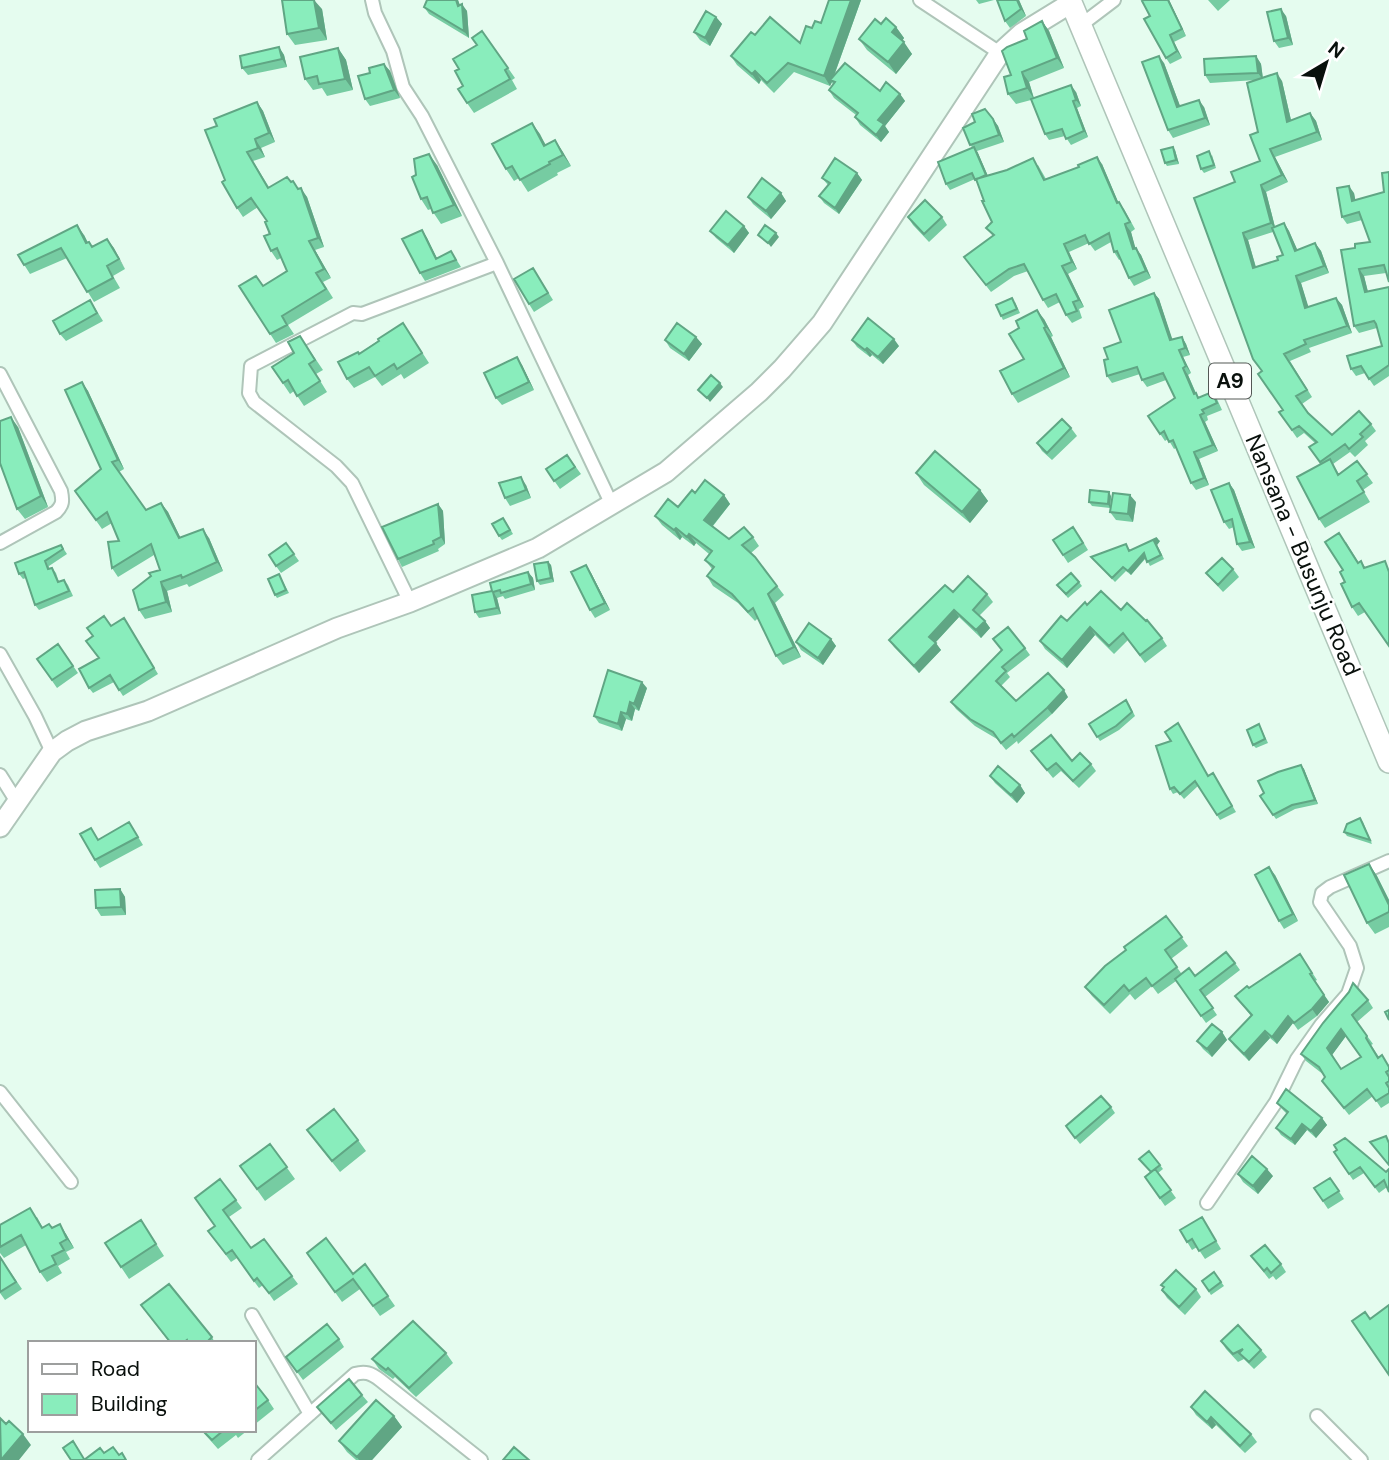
<svg xmlns="http://www.w3.org/2000/svg" width="1389" height="1460" viewBox="0 0 1389 1460" font-family="'DM Sans',sans-serif">
	<style>
		.lines { fill: none; stroke-linecap: round; stroke-linejoin: round }
		.street-casing { stroke: #afc5b9; stroke-width: 16 }
		.secondary-casing { stroke: #afc5b9; stroke-width: 23 }
		.primary-casing { stroke: #afc5b9; stroke-width: 24 }
		.street { stroke: #fff; stroke-width: 12 }
		.secondary { stroke: #fff; stroke-width: 19 }
		.primary { stroke: #fff; stroke-width: 21 }
		.wall { fill: #76cca2; fill-rule: evenodd }
		.shaded-wall { fill: #60a684 }
		.building { fill: #89edbc; stroke: #60a684; stroke-width: 2; fill-rule: evenodd }
		.labels { text-anchor: middle; stroke-width: 5; stroke-linejoin: round; paint-order: stroke }
		.shield { fill: #fff; stroke: #535855; stroke-width: 2 }
		.shield-label { font-size: 21px; font-weight: bold; fill: #09100c }
		.street-label { font-size: 23px; fill: #09100c; stroke: #fff }
	</style>
	<rect width="100%" height="100%" fill="#e5fcef"/>
	<g class="lines">
		<defs>
			<path id="street" d="M372 0 375 13 393 51 403 87 422 116 497 263 612 505
				M920 0 1000 53
				M1081 25 1114 0
				M0 374 61 491C63 501 63 505 56 512L0 543
				M410 602 352 483 336 466 254 402 249 393 251 366 353 313 362 314 497 263
				M0 654 35 716 52 752
				M0 775 17 802
				M0 1092 71 1182
				M1207 1203 1276 1102 1297 1059 1321 1025 1348 994 1357 968 1350 946 1320 902 1322 893 1330 887 1389 861
				M252 1315 310 1414
				M1317 1416 1361 1460
				M258 1460 355 1374C365 1371 371 1373 380 1380L481 1460"/>
			<path id="secondary" d="M0 827 52 752 67 741 86 731 148 711 337 628 410 602 538 548 666 472 759 392 782 369 822 323 1000 53 1022 33 1071 3"/>
			<path id="primary" d="M1070 0 1389 762"/>
		</defs>
		<use href="#street" class="street-casing"/>
		<use href="#secondary" class="secondary-casing"/>
		<use href="#primary" class="primary-casing"/>
		<use href="#street" class="street"/>
		<use href="#secondary" class="secondary"/>
		<use href="#primary" class="primary"/>
	</g>
	<path class="wall" d="M427 0H458L460 5 467 11 469 38 429 14 424 7Z
		M829 0H861L834 76 880 91 900 94 905 101 885 126 889 132 881 142 860 125 855 117 856 115 834 98 829 90 833 85 832 82 830 86 794 72 774 93 761 80 759 84 737 65 731 56 755 35 800 43 812 28 821 23Z
		M976 0H994L979 4Z
		M997 0H1019L1026 16 1010 28 1005 21Z
		M1144 0H1169L1186 36 1174 42 1182 58 1170 64 1166 58Z
		M1208 0H1230L1218 11Z
		M322 9 327 40 295 45 287 34Z
		M1286 16 1293 45 1279 48 1274 41Z
		M716 17 722 24 710 46 700 40 694 32Z
		M1042 21 1049 31 1064 68 1029 82 1034 98 1076 92 1081 106 1077 108 1088 137 1071 145 1065 136 1049 140 1045 134 1031 100 1016 104 1008 94 1011 75 1027 39Z
		M881 24 896 27 904 38 902 41 912 54 896 74 867 50 859 39Z
		M482 31 515 78 512 80 517 89 474 113 467 103 459 69 477 45Z
		M279 47 284 55 287 67 248 75 242 68Z
		M338 48 346 60 353 90 327 96 322 88 313 90 305 79Z
		M1256 56 1261 64 1263 78 1282 81 1291 120 1310 113 1316 121 1322 140 1275 157 1288 182 1266 192 1275 227 1284 223 1289 231 1297 250 1315 243 1321 251 1329 273 1301 283 1308 307 1336 298 1342 305 1352 333 1309 348 1311 352 1290 361 1312 397 1302 404 1308 413 1332 435 1371 424 1376 431 1365 441 1368 445 1355 457 1350 452 1333 464 1339 474 1357 461 1373 483 1363 490 1370 502 1325 528 1319 519 1321 464 1309 447 1315 443 1304 433 1297 438 1279 412 1283 410 1262 371 1235 182 1260 161 1256 80 1210 83 1205 75ZM1273 232 1283 255 1278 260 1256 267 1248 240Z
		M1164 63 1180 106 1204 107 1210 125 1173 138 1168 130Z
		M384 64 390 71 400 98 370 106 365 99 370 73Z
		M257 102 263 111 275 142 261 148 265 157 253 161 269 187 291 182 307 197 324 247 315 250 331 278 323 282 333 298 288 325 294 334 276 343 239 286H263L287 271 281 258 277 260 271 251 267 221 258 207 243 217 237 208 217 126Z
		M993 119 998 126 1004 142 977 151 988 176 1038 165 1046 179 1102 164 1118 202 1124 209 1135 229 1131 232 1135 248 1141 255 1151 278 1134 286 1129 278 1121 259 1119 260 1114 252 1111 242 1095 251 1089 243 1069 252 1077 269 1068 274 1084 307 1079 309 1082 318 1072 323 1066 315 1060 302 1048 308 1043 300 1028 271 1014 276 991 292 969 264 993 236 986 228 992 222 977 183 975 179 950 190 946 184 972 147 970 145Z
		M532 123 546 145 555 140 571 166 557 173 558 175 528 192 519 178 514 181 506 169Z
		M1175 150 1179 164 1167 166 1165 163Z
		M1212 155 1216 168 1204 173 1201 169Z
		M437 165 462 216 441 224 431 209 428 210 421 199 416 175Z
		M1389 172 1386 273 1364 276 1368 292 1389 287V376L1374 386 1365 373 1356 376 1351 369 1382 346 1377 328 1359 333 1354 326 1355 248 1370 242 1362 220 1347 224 1342 217 1354 193 1355 200 1384 192Z
		M857 173 862 180 839 214 824 203 819 196 828 185 822 178Z
		M781 193 786 201 771 219 753 204 748 197Z
		M908 217H942L947 225 929 242 913 225Z
		M744 226 749 233 734 253 716 238 710 231Z
		M422 230 427 238 437 258 451 251 461 267 425 281 420 273Z
		M84 235 88 243 93 246 107 239 125 269 113 276 120 288 94 302 67 258 30 274 18 255Z
		M533 268 553 300 534 312 529 304Z
		M1154 293 1159 299 1172 340 1182 337 1186 344 1190 355 1183 357 1191 373 1188 375 1196 393 1199 398 1217 399 1222 410 1207 416 1208 420 1205 422 1218 451 1199 459 1209 485 1196 490 1191 483 1176 448 1174 449 1168 439 1165 441 1148 416 1175 398 1166 380 1147 387 1142 380 1140 374 1112 383 1107 376 1108 359 1121 342Z
		M1015 302 1020 313 1003 320 1001 316Z
		M95 308 103 321 66 341 60 334Z
		M1044 319 1053 336 1051 337 1070 377 1018 403 1012 394Z
		M403 323 429 363 404 379 401 374 382 386 375 377 354 388 347 379 359 354Z
		M300 336 323 370 316 374 327 392 304 406 294 391 290 394 272 367 294 353Z
		M696 337 702 344 689 361 670 348 665 340Z
		M852 340 899 346 883 364 872 355 870 357 857 347Z
		M522 365 534 390 502 405 496 398Z
		M82 382 88 391 124 469 119 472 146 510 161 503 168 512 180 537 209 538 223 571 189 587 187 584 167 591 172 612 145 619 139 610 160 570 154 555 118 577 112 568 119 541 112 523 102 529 75 491 101 469Z
		M18 427 48 507 25 519 17 509Z
		M1071 428 1077 436 1052 460 1042 451 1037 443Z
		M567 455 581 474 560 489 546 469Z
		M916 473 980 490 988 501 970 523 924 485Z
		M1229 483 1234 490 1255 548 1242 551 1237 544 1234 527 1229 529 1224 522Z
		M526 485 531 498 510 506 505 498Z
		M695 493 724 495 730 504 713 526 729 539 753 537 759 546 751 553 755 557 784 595 775 603 801 657 783 665 776 656 758 618 755 621 738 603 713 586 707 576 712 569 705 560 709 554 696 543 694 546 682 537 680 540 662 525 655 516 678 507Z
		M1111 496 1110 508 1092 506 1089 502Z
		M1136 502 1133 522 1116 520 1110 512Z
		M438 504 443 511 445 544 438 549 439 551 402 567 398 559Z
		M506 522 513 534 502 540 499 536Z
		M1079 535 1088 550 1068 563 1053 540Z
		M1160 541 1157 545 1164 559 1150 566 1146 558 1131 575 1126 571 1115 582 1091 557 1126 544 1130 551Z
		M1346 542 1359 563 1361 561 1365 567V612L1358 616 1352 607 1345 582Z
		M286 543 299 561 281 573 276 566Z
		M61 545 67 554 49 566V569L52 568 56 573 59 582 64 580 68 585 73 596 39 610 35 605 26 578 23 579 19 574Z
		M548 562 551 565 554 582 540 585 537 581Z
		M586 565 591 573 610 610 595 618 590 610Z
		M1233 569 1239 577 1223 592 1212 580 1206 573Z
		M528 572 533 578 535 590 505 599 503 596 497 598 501 614 479 618 475 612 492 591Z
		M279 574 289 593 277 598 275 595Z
		M1079 582 1082 586 1068 598 1057 585Z
		M953 592 987 594 993 602 979 616 985 621 990 628 981 638 959 617 935 643 941 650 919 673 894 647 889 640Z
		M1087 605 1121 610 1162 638 1167 646 1145 663 1128 640 1114 654 1095 635 1067 668 1045 649 1040 641Z
		M128 624 158 674 123 696 114 682 93 693 89 688 99 658 111 626Z
		M831 639 836 646 823 665 801 650 796 642Z
		M58 644 78 673 57 688 37 659Z
		M1025 648 1030 655 1007 673 1010 677 1001 686 1016 701 1068 697 1052 714 1018 744 1017 741 1006 750 997 739 975 726 956 709 951 702Z
		M647 688 639 711 635 709 632 721 626 719 622 731 599 723 594 716Z
		M1129 704 1135 716 1119 730 1100 741 1089 724Z
		M1261 728 1268 743 1256 748 1253 745Z
		M1182 729 1208 776 1213 773 1236 812 1220 820 1198 786 1184 799 1178 792 1173 794 1170 789 1171 741Z
		M1031 751 1091 764 1096 771 1079 788 1061 771 1053 778Z
		M1301 765 1304 769 1318 804 1295 809 1276 819 1260 796Z
		M990 776 1020 785 1025 793 1017 803 995 783Z
		M1360 818 1363 822 1372 844 1347 836 1344 832Z
		M129 822 143 845 100 868 95 860 99 840Z
		M1369 864 1377 876 1389 900V927L1375 934 1367 923Z
		M1275 875 1298 921 1284 929 1279 921Z
		M120 889 125 897 126 915 101 916 96 908Z
		M1166 916 1188 946 1171 959 1181 973 1195 976 1235 963 1240 970 1205 997 1217 1015 1206 1023 1176 981 1158 994 1152 986 1135 1000 1130 994 1110 1014 1092 996 1085 987Z
		M1300 954 1317 980 1315 981 1329 1002 1317 1016 1298 1030 1293 1023 1277 1044 1270 1038 1249 1061 1234 1046 1229 1039 1251 1016 1235 996 1249 988Z
		M1368 1000 1373 1008 1357 1022 1373 1044 1371 1045 1379 1057 1389 1065V1103L1381 1108 1373 1096 1349 1115 1322 1081 1325 1077 1324 1075 1306 1061 1301 1054ZM1346 1036 1361 1057 1341 1069 1332 1055Z
		M1222 1032 1227 1040 1212 1057 1203 1049 1197 1041Z
		M1277 1103 1322 1118 1327 1125 1316 1138 1307 1130 1295 1145 1281 1135 1276 1128 1287 1114 1282 1109Z
		M1111 1107 1115 1113 1080 1144 1066 1126Z
		M307 1130 358 1140 366 1151 340 1172Z
		M270 1144 295 1179 265 1201 240 1166Z
		M1149 1151 1163 1169 1158 1173 1176 1198 1165 1206 1145 1177 1150 1173Z
		M1334 1152 1386 1172 1387 1187 1379 1193 1364 1173 1353 1180Z
		M1238 1174 1273 1176 1258 1194 1243 1182Z
		M1330 1178 1344 1199 1328 1209 1314 1188Z
		M220 1179 242 1208 229 1217 251 1248 264 1239 298 1284 274 1301 263 1285 259 1288 237 1258 231 1262 208 1231 215 1226Z
		M37 1217 43 1228H52L66 1234 74 1248 66 1252 70 1259 58 1266 62 1273 47 1282 40 1272 26 1245 4 1258 0 1253V1225Z
		M1202 1217 1221 1249 1205 1259 1197 1247 1192 1250 1180 1230Z
		M141 1220 164 1256 129 1279 105 1243Z
		M307 1253 388 1296 395 1306 380 1316 360 1289 342 1302Z
		M1251 1256 1281 1264 1286 1272 1276 1280 1273 1276 1269 1279Z
		M0 1257 22 1289 5 1300 0 1293Z
		M1214 1272 1224 1286 1211 1295 1202 1281Z
		M1161 1285 1196 1289 1201 1297 1185 1315 1167 1298 1162 1290 1164 1288Z
		M141 1305 212 1337 215 1343H170Z
		M339 1339 344 1347 303 1380 286 1357Z
		M1221 1341 1261 1350 1267 1357 1254 1369 1244 1359 1238 1362 1226 1349Z
		M446 1353 453 1363 416 1397 395 1377 393 1379 379 1369 372 1359Z
		M254 1389 268 1400 274 1409 254 1425Z
		M362 1395 368 1402 336 1430 317 1407Z
		M1191 1407 1251 1434 1257 1442 1245 1453 1216 1425 1212 1429 1196 1415Z
		M394 1416 402 1427 372 1460H356L347 1452 339 1441Z
		M201 1430H248L238 1438 236 1435 218 1449Z"/>
	<path class="shaded-wall" d="M314 0 322 9 327 40 319 28Z
		M456 0H458L462 12V4L467 11 469 38 464 31Z
		M851 0H861L832 81 830 80 832 82 830 86 824 76Z
		M1017 0H1019L1026 16 1021 9Z
		M1168 0H1169L1186 36 1182 29Z
		M1281 9 1286 16 1293 45 1288 38Z
		M716 17 722 24 710 46 705 38Z
		M1042 21 1049 31 1064 68 1057 58Z
		M896 27 904 38 900 44 892 32Z
		M1170 35 1174 42 1182 58 1177 51Z
		M904 42 912 54 896 74 888 62Z
		M279 47 284 55 287 67 282 59Z
		M338 48 346 60 353 90 345 79Z
		M1159 56 1164 63 1183 114 1177 107Z
		M1256 56 1261 64 1263 80 1258 73Z
		M384 64 390 71 400 98 394 90Z
		M755 71 761 80 759 84 752 74Z
		M1022 72 1029 82 1034 99 1027 88Z
		M1277 73 1282 81 1293 129 1287 122Z
		M1071 85 1076 92 1081 106 1076 100Z
		M900 94 905 101 885 126 889 132 881 142 876 135 878 120Z
		M1199 100 1204 107 1210 125 1205 118Z
		M1073 101 1077 108 1088 137 1084 131Z
		M257 102 263 111 275 142 269 133Z
		M1310 113 1316 121 1322 140 1317 132Z
		M993 119 998 126 1004 142 999 135Z
		M532 123 540 134 552 158 544 146Z
		M255 139 261 148 265 157 258 148Z
		M555 140 563 152 571 166 563 155Z
		M974 147 978 153 990 181 986 175Z
		M1173 147 1175 150 1179 164 1176 160Z
		M1270 149 1275 157 1288 182 1282 175Z
		M429 154 437 165 462 216 454 205Z
		M1097 157 1102 164 1122 211 1117 203Z
		M857 173 862 180 839 214 835 208Z
		M1261 185 1266 192 1276 231 1271 223Z
		M1349 186 1354 193 1357 208 1352 201Z
		M301 188 307 197 324 247 318 238Z
		M781 193 786 201 771 219 766 211Z
		M1284 223 1289 231 1301 258 1295 251Z
		M1125 224 1131 232 1138 257 1133 249Z
		M77 225 84 235 93 253 86 243Z
		M744 226 749 233 734 253 728 245Z
		M422 230 427 238 441 267 436 259Z
		M776 233 779 237 771 247 768 243Z
		M1243 233 1248 240 1258 275 1253 268Z
		M107 239 114 248 125 269Z
		M309 241 315 250 331 278 324 269Z
		M1315 243 1321 251 1329 273 1324 266Z
		M1064 244 1069 252 1077 269 1072 262Z
		M1136 248 1141 255 1151 278 1146 271Z
		M1062 266 1068 274 1084 307 1079 300Z
		M1359 269 1364 276 1370 300 1365 292Z
		M1296 276 1301 283 1311 315 1305 308Z
		M1154 293 1159 299 1175 347 1170 340Z
		M1336 298 1342 305 1352 333 1347 326Z
		M1037 310 1044 319 1053 336 1046 327Z
		M1044 328 1051 337 1070 377 1064 368Z
		M696 337 702 344 689 361 684 354Z
		M1182 337 1186 344 1190 355 1185 348Z
		M894 339 899 346 883 364 878 357Z
		M867 348 872 355 870 357 865 350Z
		M1179 350 1183 357 1191 373 1186 366Z
		M517 357 522 365 534 390 529 382Z
		M1183 368 1188 375 1199 401 1194 394Z
		M82 382 88 391 124 469 118 460Z
		M720 383 723 387 710 402 707 398Z
		M1200 415 1205 422 1218 451 1213 445Z
		M11 417 18 427 48 507 41 496Z
		M1194 452 1199 459 1209 485 1204 478Z
		M521 477 526 485 531 498 526 490Z
		M1229 483 1234 490 1255 548 1250 542Z
		M980 490 988 501 970 523 962 512Z
		M1109 492 1111 496 1110 508 1108 504Z
		M724 495 730 504 710 529 704 520Z
		M1130 495 1136 502 1133 522 1128 514Z
		M161 503 168 512 185 547 179 538Z
		M438 504 443 511 445 544 441 537Z
		M676 528 682 537 680 540 674 530Z
		M203 529 209 538 223 571 217 562Z
		M689 534 696 543 694 546 687 537Z
		M1157 538 1160 541 1157 545 1164 559 1154 541Z
		M1144 553 1146 557 1131 575 1128 571Z
		M548 562 551 565 554 582 551 578Z
		M586 565 591 573 610 610 605 603Z
		M528 572 533 578 535 590 531 584Z
		M161 582 167 591 172 612 166 602Z
		M493 592 497 598 501 614 497 608Z
		M768 594 775 603 801 657 794 647Z
		M954 610 959 617 934 644 929 637Z
		M985 621 990 628 981 638 976 630Z
		M1090 627 1095 635 1067 668 1062 660Z
		M831 639 836 646 823 665 818 658Z
		M936 643 941 650 919 673 914 666Z
		M642 682 647 688 639 711 634 704Z
		M1064 690 1068 697 1052 714 1047 708Z
		M630 702 635 709 632 721 627 714Z
		M621 712 626 719 622 731 618 724Z
		M1301 765 1304 769 1318 804 1315 800Z
		M1020 785 1025 793 1017 803 1011 795Z
		M1369 864 1377 876 1389 900V905Z
		M1269 867 1275 875 1298 921 1293 914Z
		M120 889 125 897 126 915 121 907Z
		M1324 995 1329 1002 1317 1016 1312 1009Z
		M1288 1016 1293 1023 1277 1044 1272 1037Z
		M1341 1029 1346 1036 1332 1055 1327 1048Z
		M1265 1031 1270 1038 1249 1061 1244 1054Z
		M1222 1032 1227 1040 1212 1057 1207 1049Z
		M1322 1118 1327 1125 1316 1138 1311 1131Z
		M1302 1124 1307 1130 1295 1145 1291 1139Z
		M1267 1169 1273 1176 1258 1194 1253 1186Z
		M60 1224 66 1234 74 1248 67 1239Z
		M394 1416 402 1427 372 1460H359L357 1457Z
		M1211 1417 1216 1425 1212 1429 1207 1422Z
		M23 1434 31 1445 19 1460H1Z"/>
	<path class="building" d="M282 0H314L319 28 287 34Z
		M427 0H456L458 6 462 4 464 31 424 7Z
		M829 0H851L824 76 788 63 767 83 755 71 752 74 731 56 751 32 755 35 770 17 800 43 806 26 812 28 815 21 821 23Z
		M997 0H1017L1021 9 1005 21Z
		M1144 0H1168L1182 29 1170 35 1177 51 1166 58 1144 19 1150 16 1142 1Z
		M1281 9 1288 38 1274 41 1267 12Z
		M706 11 716 17 705 38 694 32Z
		M886 18 896 27 892 32 904 42 888 62 859 39 875 19 881 24Z
		M1042 21 1057 58 1022 72 1027 88 1008 94 1004 77 1011 75 1002 51 1007 47 1027 39 1024 31Z
		M482 31 508 68 505 70 510 79 467 103 458 89 463 86 455 71 459 69 453 59 477 45 472 38Z
		M279 47 282 59 242 68 240 56Z
		M338 48 345 79 319 84 317 76 305 79 300 57Z
		M1159 56 1177 107 1199 100 1205 118 1168 130 1142 62Z
		M1256 56 1258 73 1205 75 1204 59Z
		M845 63 880 91 886 82 900 94 878 120 884 124 876 135 855 117 858 113 829 90 835 82 830 80Z
		M384 64 394 90 365 99 358 76 370 73 369 68Z
		M1277 73 1287 122 1310 113 1317 132 1270 149 1282 175 1261 185 1271 223 1243 233 1253 268 1278 260 1277 257 1283 255 1272 228 1284 223 1295 251 1315 243 1324 266 1296 276 1305 308 1336 298 1347 326 1304 340 1306 344 1284 354 1307 390 1296 396 1308 413 1332 435 1359 411 1371 424 1360 434 1363 437 1349 449 1345 444 1320 462 1309 447 1317 442 1299 426 1292 430 1279 412 1283 410 1258 374 1262 371 1253 359 1194 198 1235 182 1231 172 1260 161 1250 135 1258 132 1247 83Z
		M1071 85 1076 100 1073 101 1084 131 1066 139 1062 129 1045 134 1031 99Z
		M257 102 269 133 255 139 258 148 247 152 268 188 287 177 291 182 293 181 298 189 301 188 318 238 309 241 324 269 316 273 326 289 282 316 287 325 270 334 239 286 256 276 263 286 287 271 277 248 271 251 264 236 270 234 265 222 267 221 251 198 237 208 222 182 225 180 205 130 217 126 214 119Z
		M985 109 993 119 999 135 970 145 963 128 975 122 972 114Z
		M532 123 544 146 555 140 563 155 549 162 550 164 520 180 512 166 506 169 492 144Z
		M974 147 986 175 975 180 972 173 946 184 938 162Z
		M1173 147 1176 160 1165 163 1161 150Z
		M1209 151 1214 165 1201 169 1197 156Z
		M429 154 454 205 433 213 427 197 421 199 412 177 416 175 414 159Z
		M1097 157 1117 203 1119 202 1130 222 1125 224 1133 249 1136 248 1146 271 1129 278 1117 251 1114 252 1109 233 1089 244 1085 235 1064 244 1072 262 1062 266 1079 300 1073 302 1077 311 1066 315 1056 294 1043 300 1024 264 1009 269 986 285 964 257 994 235 986 228 992 222 982 201H984L976 179 1007 170 1033 158 1044 180 1079 167 1078 165Z
		M835 158 857 173 835 208 819 196 830 183 822 178Z
		M1389 172V282L1384 265 1359 269 1365 292 1389 287V365L1369 379 1361 366 1351 369 1347 356 1382 346 1376 324 1374 321 1354 326 1341 250 1355 248V244L1370 242 1359 212 1342 217 1337 188 1349 186 1352 201 1384 192 1382 173Z
		M762 178 781 193 766 211 748 197Z
		M925 200 942 217 924 234 908 217Z
		M726 211 744 226 728 245 710 231Z
		M77 225 86 243 89 242 92 247 107 239 119 259 107 266 113 278 87 292 61 248 24 265 18 255Z
		M765 225 776 233 768 243 758 235Z
		M422 230 436 259 451 251 456 260 420 273 402 239Z
		M533 268 548 293 529 304 514 279Z
		M1154 293 1170 340 1182 337 1185 348 1179 350 1186 366 1183 368 1194 394 1196 393 1198 398 1212 392 1217 403 1202 410 1204 413 1200 415 1213 445 1194 452 1204 478 1191 483 1173 440 1169 442 1164 431 1160 434 1148 416 1175 398 1163 373 1142 380 1137 367 1107 376 1104 360 1108 359 1104 348 1121 342 1109 310Z
		M1012 298 1017 309 1001 316 996 305Z
		M90 300 97 313 60 334 53 321Z
		M1037 310 1046 327 1044 328 1064 368 1012 394 1000 371 1024 359 1009 334 1019 328 1016 321Z
		M868 318 894 339 878 357 867 348 865 350 852 340Z
		M403 323 422 353 397 369 394 364 375 376 369 367 347 379 338 362 358 352 359 354 379 341 378 339Z
		M677 323 696 337 684 354 665 340Z
		M300 336 315 360 309 364 320 381 297 396 288 380 283 383 272 367 294 353 288 342Z
		M517 357 529 382 496 398 484 373Z
		M711 375 720 383 707 398 698 390Z
		M82 382 118 460 112 462 146 510 161 503 179 538 203 529 217 562 182 578 181 575 161 582 166 602 139 610 133 590 151 576 149 573 160 570 151 544 112 568 108 542 119 541 107 512 96 520 75 491 101 469 65 390Z
		M11 417 41 496 17 509 0 463V421Z
		M1062 419 1071 428 1047 453 1037 443Z
		M935 451 980 490 962 512 916 473Z
		M567 455 575 467 554 481 546 469Z
		M1330 459 1338 475 1357 461 1367 474 1357 481 1364 492 1319 519 1297 477Z
		M521 477 526 490 505 498 499 483Z
		M705 480 724 495 704 520 729 539 744 527 753 537 742 545 755 557 777 586 768 594 794 647 776 656 753 608 748 612 732 594 707 576 714 567 705 560 712 551 689 534 687 537 676 528 674 530 655 516 668 499 678 507 692 490 695 493Z
		M1229 483 1250 542 1237 544 1232 519 1224 522 1211 490Z
		M1090 490 1109 492 1108 504 1089 502Z
		M1113 493 1130 495 1128 514 1110 512Z
		M438 504 441 537 433 541 434 544 398 559 382 527Z
		M503 518 510 530 499 536 492 524Z
		M1073 527 1083 543 1063 555 1053 540Z
		M1339 533 1358 563 1361 561 1364 568 1385 561 1389 572V646L1359 603 1352 607 1341 584 1345 582 1340 572 1343 570 1325 542Z
		M1157 538 1154 541 1161 555 1147 562 1144 553 1128 571 1123 567 1112 578 1091 557 1126 544 1129 551Z
		M286 543 294 554 276 566 269 555Z
		M61 545 63 549 45 561 48 569 52 568 58 582 64 580 69 591 35 605 24 572 19 574 15 563Z
		M1222 558 1233 569 1218 585 1206 573Z
		M548 562 551 578 537 581 534 564Z
		M586 565 605 603 590 610 571 572Z
		M528 572 531 584 501 593 500 590 493 592 497 608 475 612 472 595 492 591 490 583Z
		M1071 573 1079 582 1066 594 1057 585Z
		M279 574 286 590 275 595 268 579Z
		M968 576 987 594 973 610 985 621 976 630 954 610 929 637 936 643 914 666 889 640 945 585 953 592Z
		M1101 591 1121 610 1127 603 1146 621 1147 620 1162 638 1140 655 1123 633 1109 646 1090 627 1062 660 1040 641 1061 616 1067 621 1085 602 1087 605Z
		M104 616 111 626 124 618 154 668 119 690 110 675 89 688 79 669 99 658 86 641 93 636 87 628Z
		M809 623 831 639 818 658 796 642Z
		M1008 627 1025 648 1002 667 1006 671 996 681 1016 701 1048 673 1064 690 1047 708 1014 737 1012 734 1001 743 993 732 970 719 951 702 1002 650 993 639Z
		M58 644 73 666 52 680 37 659Z
		M608 670 642 682 634 704 630 702 627 714 621 712 618 724 594 716Z
		M1126 700 1132 712 1116 726 1097 737 1089 724Z
		M1178 723 1208 776 1213 773 1232 806 1217 815 1195 781 1180 794 1174 787 1170 789 1156 746 1171 741 1165 732Z
		M1259 724 1265 739 1253 745 1247 730Z
		M1051 735 1072 761 1080 753 1091 764 1073 781 1056 763 1047 770 1031 751Z
		M1301 765 1315 800 1292 805 1273 815 1260 796 1264 793 1258 781 1278 772Z
		M998 766 1020 785 1011 795 990 776Z
		M1360 818 1370 840 1344 832 1347 824Z
		M129 822 138 837 95 860 80 834 91 828 98 840Z
		M1369 864 1389 905V912L1367 923 1344 875Z
		M1269 867 1293 914 1279 921 1255 875Z
		M120 889 121 907 96 908 95 890Z
		M1166 916 1182 937 1165 950 1177 967 1152 986 1146 978 1129 991 1124 985 1104 1005 1085 987 1105 966 1126 950 1124 947Z
		M1226 952 1235 963 1200 990 1213 1008 1201 1016 1175 979 1189 968 1195 976Z
		M1300 954 1312 973 1310 974 1324 995 1312 1009 1294 1023 1288 1016 1272 1037 1265 1031 1244 1054 1229 1039 1252 1015 1235 996 1247 986 1249 988Z
		M1353 983 1368 1000 1352 1015 1367 1036 1366 1038 1378 1058 1382 1055 1389 1067V1070L1386 1072 1389 1077V1081L1386 1083 1389 1088V1093L1376 1101 1367 1089 1344 1108 1322 1081 1325 1077 1319 1067 1301 1054 1323 1023 1349 992ZM1341 1029 1361 1057 1341 1069 1327 1048Z
		M1389 1010V1020L1385 1012Z
		M1212 1024 1222 1032 1207 1049 1197 1041Z
		M1286 1089 1322 1118 1311 1131 1302 1124 1291 1139 1276 1128 1288 1112 1277 1103Z
		M1101 1096 1111 1107 1075 1138 1066 1126Z
		M334 1109 358 1140 332 1161 307 1130Z
		M1386 1136 1389 1143V1165L1370 1142Z
		M1345 1138 1386 1172 1389 1169V1192L1384 1180 1375 1187 1360 1167 1349 1174 1334 1152 1337 1150 1334 1145Z
		M270 1144 287 1167 257 1189 240 1166Z
		M1149 1151 1160 1165 1151 1172 1139 1159Z
		M1252 1156 1267 1169 1253 1186 1238 1174Z
		M1155 1169 1171 1190 1160 1198 1145 1177Z
		M1330 1178 1339 1191 1323 1201 1314 1188Z
		M220 1179 236 1200 223 1210 251 1248 264 1239 292 1276 269 1293 257 1278 254 1281 232 1250 226 1254 208 1231 215 1226 195 1198Z
		M30 1208 42 1228 49 1224 52 1228 60 1224 67 1239 60 1243 64 1250 52 1256 56 1264 40 1272 21 1235 0 1247V1225Z
		M1202 1217 1216 1241 1199 1251 1192 1239 1187 1242 1180 1230Z
		M141 1220 156 1244 121 1267 105 1243Z
		M326 1238 353 1274 365 1264 388 1296 373 1306 353 1279 335 1292 307 1253Z
		M1265 1245 1281 1264 1271 1273 1267 1268 1264 1271 1251 1256Z
		M0 1257 16 1282 0 1292Z
		M1176 1270 1196 1289 1179 1307 1162 1290 1164 1287 1161 1285Z
		M1214 1272 1221 1282 1209 1291 1202 1281Z
		M169 1284 212 1337 209 1340 211 1343H188L187 1340 183 1343H171L141 1305Z
		M1389 1305V1375L1352 1321 1365 1312 1370 1319Z
		M413 1321 446 1353 409 1388 388 1368 386 1370 372 1359Z
		M327 1324 339 1339 297 1372 286 1357Z
		M1238 1325 1261 1350 1249 1362 1239 1353 1243 1349 1233 1354 1221 1341Z
		M349 1379 362 1395 331 1423 317 1407Z
		M257 1386 268 1400 254 1411V1389Z
		M1205 1391 1251 1434 1240 1446 1211 1417 1207 1422 1191 1407Z
		M376 1400 394 1416 357 1457 339 1441Z
		M0 1418 6 1424 9 1421 23 1434 1 1460Z
		M202 1430H224L212 1440Z
		M73 1441 84 1459 82 1460H71L63 1448Z
		M113 1447 119 1455 122 1453 126 1460H84L100 1448 104 1453Z
		M514 1447 529 1460H503Z"/>
	<g class="labels">
		<rect class="shield" x="1209" y="363.5" width="42" height="35" rx="5"/>
		<g class="shield-label">
			<text x="1230" y="388">A9</text>
		</g>
		<g class="street-label">
			<text transform="translate(1303 555) rotate(67)" y="8">Nansana - Busunju Road</text>
		</g>
	</g>
	<rect x="28" y="1341" width="228" height="91" fill="#ffffff" stroke="#9d9f9e" stroke-width="2"/>
	<rect x="42" y="1364" width="35" height="10" fill="#ffffff" stroke="#9d9f9e" stroke-width="2"/>
	<text x="91" y="1376" font-size="21" fill="#09100c">Road</text>
	<rect x="42" y="1394" width="35" height="21" fill="#89edbc" stroke="#9d9f9e" stroke-width="2"/>
	<text x="91" y="1411" font-size="21" fill="#09100c">Building</text>
	<g transform="translate(1326 63) rotate(38)" stroke="#ffffff" stroke-width="5" paint-order="stroke">
	<path d="M0-5L12 26L0 18L-12 26Z" fill="#09100c"/>
	<text y="-10" font-size="19" font-weight="bold" text-anchor="middle" fill="#09100c">N</text>
	</g>
</svg>
